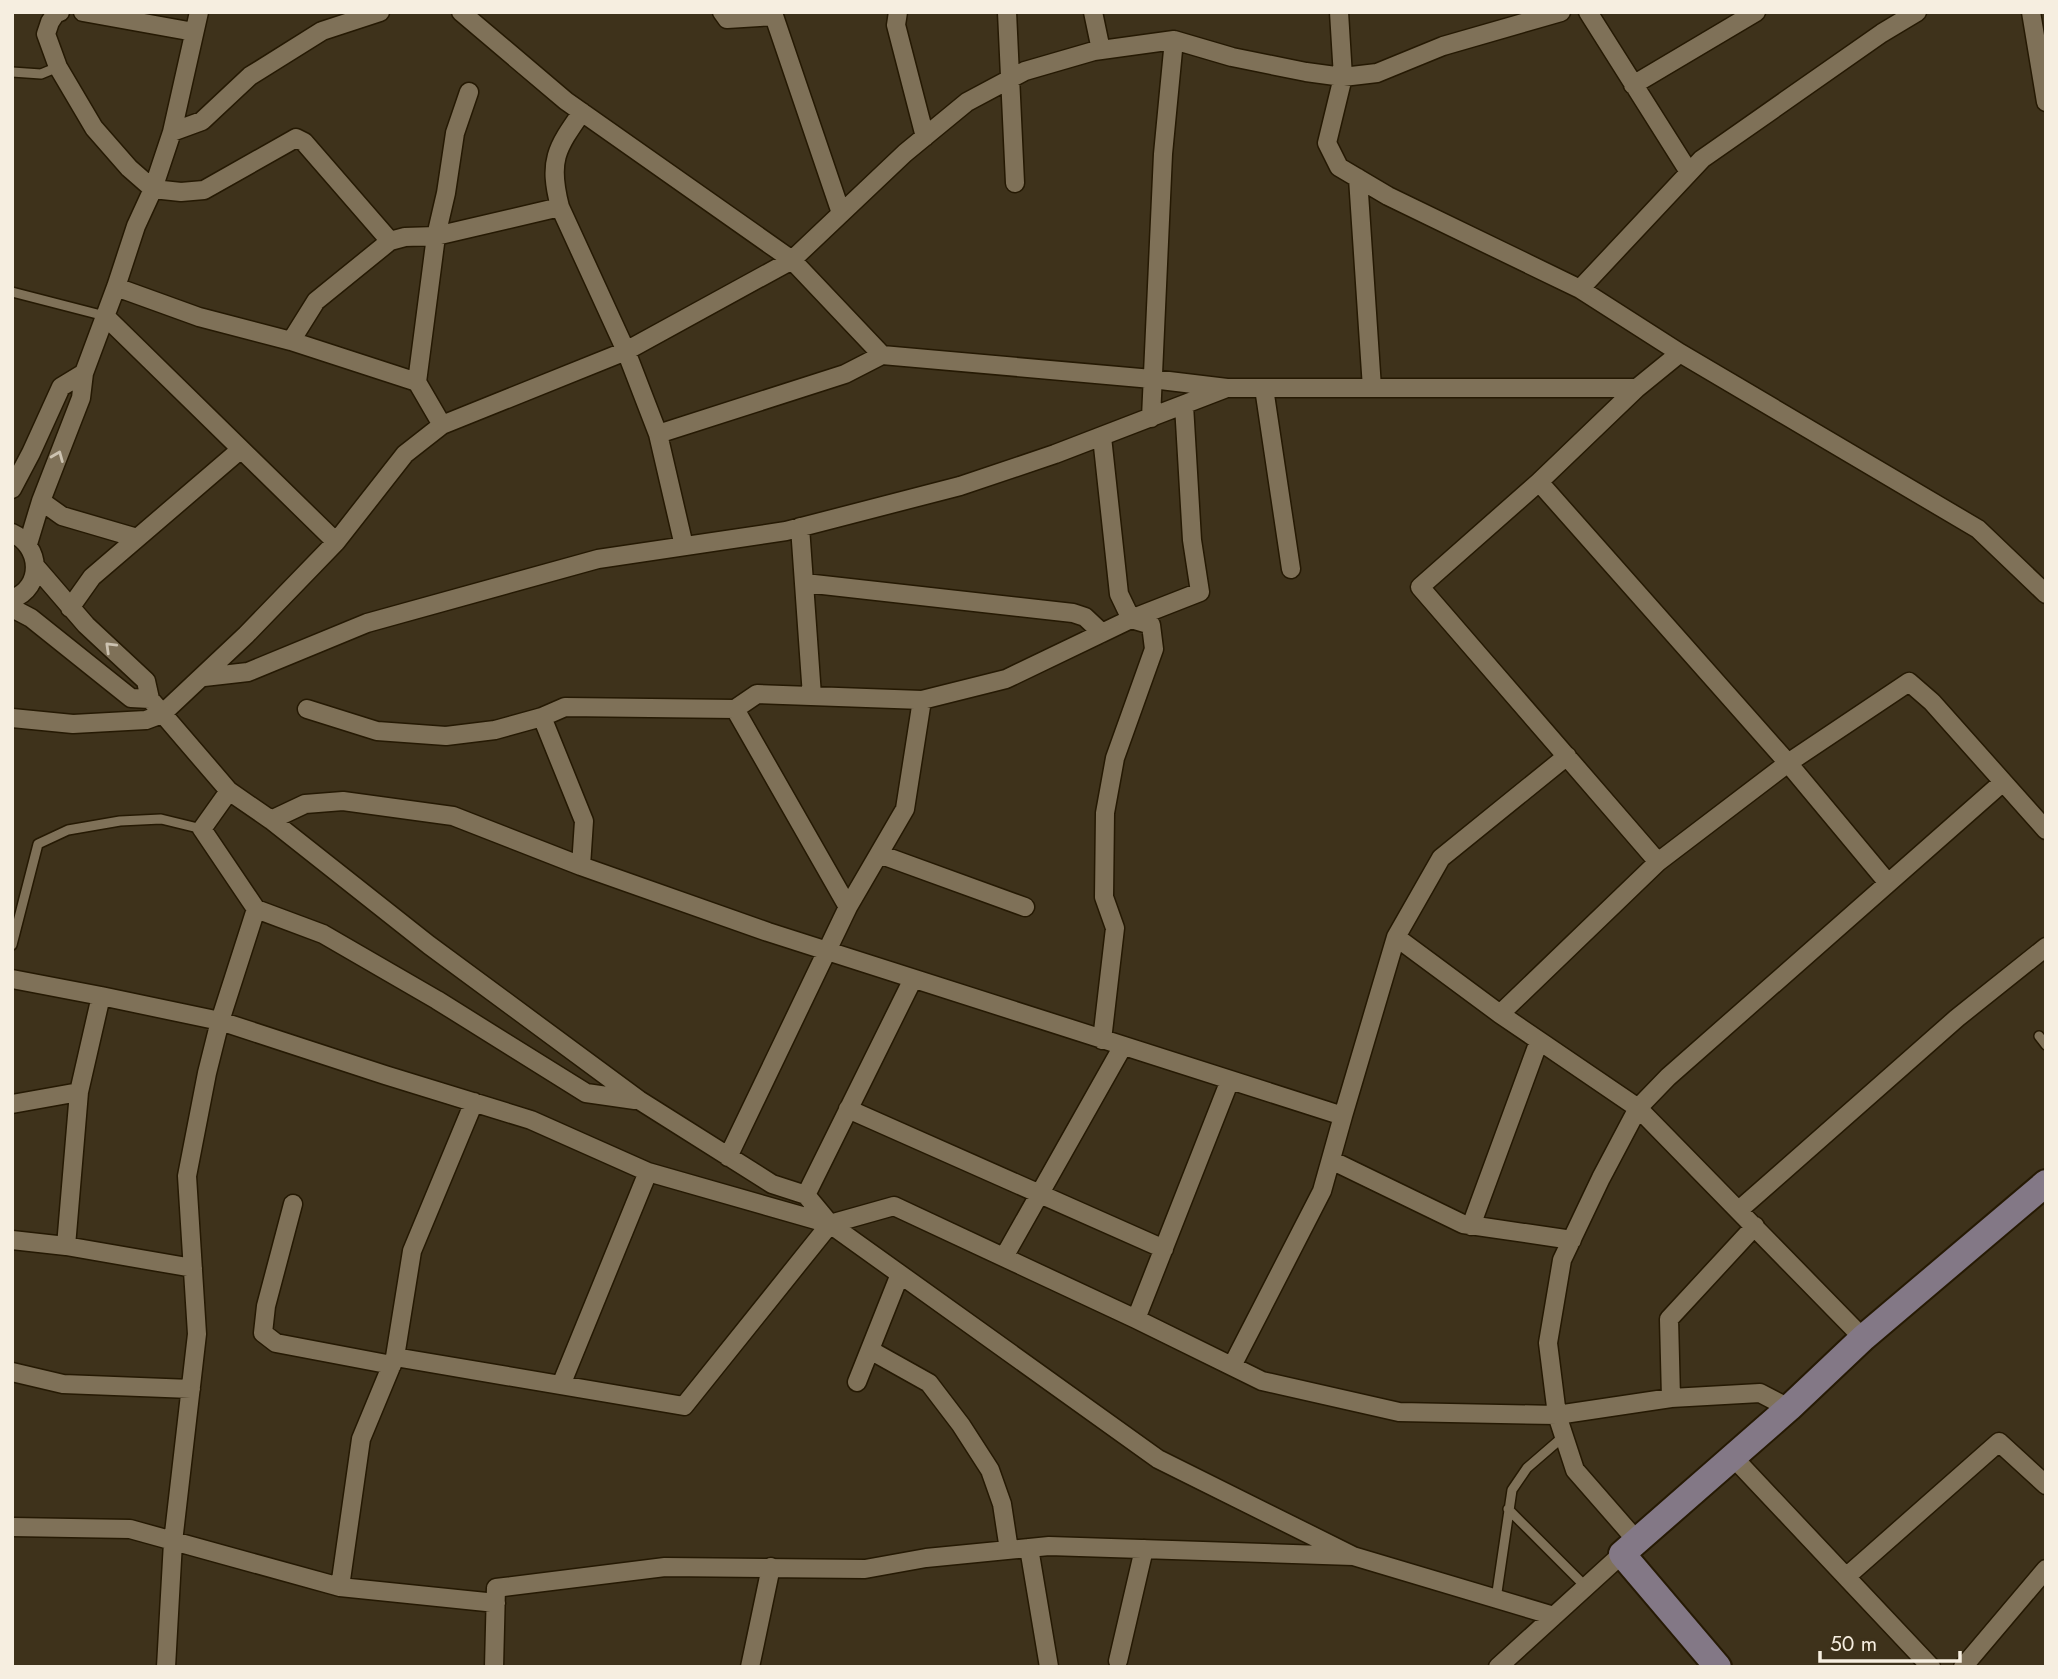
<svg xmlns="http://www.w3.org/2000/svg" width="2058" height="1679" viewBox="0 0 2058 1679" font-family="Jost,sans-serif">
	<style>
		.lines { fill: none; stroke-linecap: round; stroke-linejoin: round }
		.lane-casing { stroke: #251903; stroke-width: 12 }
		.street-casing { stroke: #251903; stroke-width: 21 }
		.secondary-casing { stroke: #251903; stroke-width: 30 }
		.lane { stroke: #7f7158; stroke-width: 9 }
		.street { stroke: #7f7158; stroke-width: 18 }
		.secondary { stroke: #837886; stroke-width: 26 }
		.oneway { stroke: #ccc2b0 }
	</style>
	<rect width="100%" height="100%" fill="#3e321b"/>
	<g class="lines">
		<defs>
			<path id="lane" d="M12 72 41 74 58 67
				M12 292 105 316
				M12 945 38 844 68 830 120 821 161 819 202 829
				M2039 1036 2046 1045
				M1508 1509 1586 1587
				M1496 1599 1512 1490 1527 1468 1564 1436"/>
			<path id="street" d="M60 12 56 13 50 22 46 34 58 67 94 128 129 168 153 189 181 192 204 190 296 138 304 142 390 241
				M83 12 194 32
				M461 12 566 101 792 260 882 355 1152 379 1227 388H1637
				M722 12 727 19 774 16 841 213
				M898 12 896 25 925 137
				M1007 12 1015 183
				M1093 12 1101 50
				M1339 12 1343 77 1327 143 1339 167 1388 196 1580 289 1680 353 1978 529 2046 594
				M1588 12 1689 172
				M2031 12 2046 102
				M1633 85 1756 12
				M172 132 202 121 250 76 322 31 380 12
				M1358 178 1372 388
				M560 207C548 161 556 149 582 112
				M116 287 199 317 291 341 316 301 390 241 405 237 436 236 560 207 626 351 658 434 684 546
				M1580 289 1702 159 1882 33 1917 12
				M105 316 336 542
				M291 341 417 382 442 425
				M417 382 436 236 446 193 455 133 469 92
				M1264 388 1291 569
				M1151 418 1163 154 1174 40
				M658 434 845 374 882 355
				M1102 437 1119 594 1131 619 1200 592 1192 540 1184 405
				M12 489 31 453 61 387 84 373
				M41 501 62 516 137 538
				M800 527 812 696
				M12 533C41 546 44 587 12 599
				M28 544 41 501 81 398 84 373 116 287 136 226 153 189 172 132 199 12
				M36 567 86 625 146 681 150 699 229 791 271 820 429 945 639 1100 772 1184 806 1195 830 1224 1158 1459 1353 1556
				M805 583 1073 613 1085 617 1102 633
				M12 608 31 618 131 698 150 699
				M70 608 92 577 240 450
				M204 677 248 672 367 623 598 559 786 531 960 486 1055 454 1224 389
				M307 709 377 731 446 736 495 730 542 717 584 821 581 866
				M735 709 757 694 922 700
				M542 717 565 707 735 709 848 907 728 1157
				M12 718 73 724 146 720 162 714 246 635 336 542 405 454 442 425 626 351 792 260 905 153 967 102 1025 71 1094 51 1174 40 1232 57 1306 72 1343 77 1377 73 1443 46 1561 12
				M229 791 202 829 256 909 323 934 437 1000 586 1093 635 1100
				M271 820 305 804 343 801 453 816 581 866 768 932 1343 1116 1322 1191 1232 1366
				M879 854 1025 907
				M1658 862 1420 587 1539 482 1637 388 1680 353
				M1888 883 1788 763 1909 682 1932 702 2046 830
				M848 907 905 809 922 700 1006 679 1131 619 1151 625 1154 649 1115 758 1105 813 1104 897 1115 928 1102 1040
				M1396 937 1500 1014 1638 1108 1863 1338
				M12 979 101 996
				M1500 1014 1658 862 1788 763 1539 482
				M12 1104 79 1092
				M848 1109 1164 1249
				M1343 1116 1396 937 1441 858 1567 756
				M1331 1160 1463 1224 1572 1240
				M806 1195 913 979
				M293 1204 266 1306 263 1333 276 1343 392 1365
				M1739 1210 1957 1018 2046 947
				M1471 1226 1539 1041
				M12 1240 66 1246
				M1004 1257 1123 1046
				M193 1268 66 1246 79 1092 101 996 220 1021 385 1075 531 1120 648 1172 830 1224 894 1206 1136 1319 1262 1381 1399 1412 1557 1415 1575 1470 1637 1541
				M1136 1319 1230 1080
				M870 1350 929 1383 961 1425 990 1470 1002 1504 1009 1550
				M395 1357 412 1251 474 1102
				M12 1372 63 1384 191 1389
				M857 1382 900 1274
				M561 1385 648 1172
				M1671 1398 1669 1319 1755 1226
				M1789 1408 1760 1393 1671 1398 1557 1415 1548 1343 1562 1260 1601 1178 1638 1108 1668 1077 2003 782
				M1733 1457 1931 1667
				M12 1527 130 1529 340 1587 496 1603
				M1029 1548 1049 1667
				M1846 1577 1999 1442 2046 1485
				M340 1587 361 1439 395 1357 684 1406 830 1224
				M1118 1661 1144 1549
				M166 1667 173 1542 197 1334 187 1176 207 1073 220 1021 256 909
				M494 1667 496 1588 665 1567 865 1569 926 1558 1049 1546 1353 1556 1554 1616
				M750 1667 771 1567
				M1498 1667 1622 1554
				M1963 1667 2046 1569"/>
			<path id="secondary" d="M1718 1667 1622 1554 1789 1408 1863 1338 2046 1183"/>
		</defs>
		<use href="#lane" class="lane-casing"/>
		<use href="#street" class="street-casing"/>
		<use href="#secondary" class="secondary-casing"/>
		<use href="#lane" class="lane"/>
		<use href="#street" class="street"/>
		<use href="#secondary" class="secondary"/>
	</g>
	<defs><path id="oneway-chevron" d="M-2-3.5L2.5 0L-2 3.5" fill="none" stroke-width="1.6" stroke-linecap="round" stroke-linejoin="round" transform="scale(1.75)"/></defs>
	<g class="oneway">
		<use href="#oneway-chevron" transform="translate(58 456) rotate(-68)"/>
		<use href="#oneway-chevron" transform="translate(110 647) rotate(-136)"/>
	</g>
	<rect width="2058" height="1679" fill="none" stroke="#f6eee0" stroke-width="28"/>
	<path d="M1820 1651v10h140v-10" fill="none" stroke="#f6eee0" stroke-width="3.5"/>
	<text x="1830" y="1651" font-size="21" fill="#f6eee0" stroke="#3e321b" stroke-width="5" paint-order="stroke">50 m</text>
</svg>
